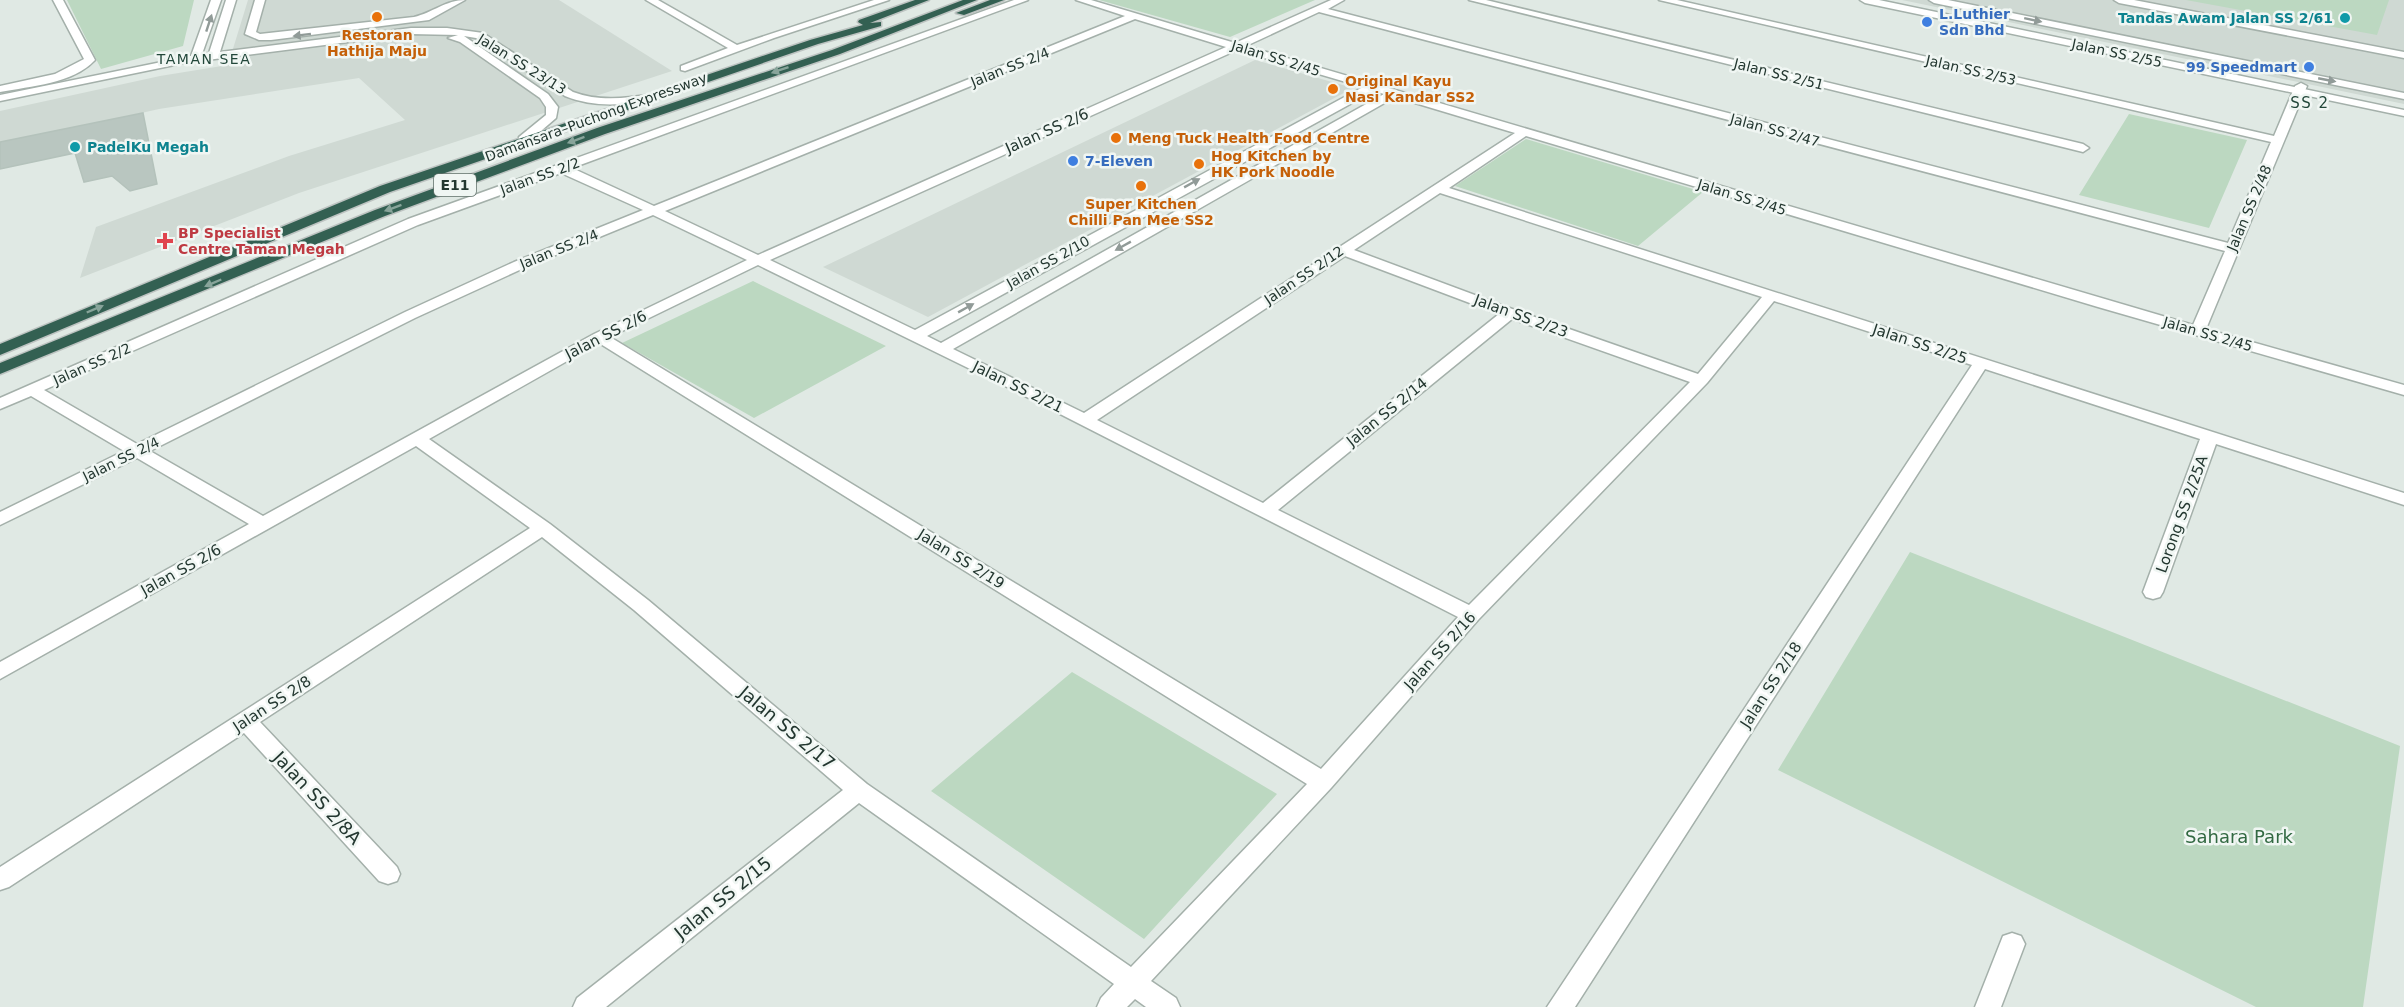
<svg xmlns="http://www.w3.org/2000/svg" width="2404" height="1007" viewBox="0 0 2404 1007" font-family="'DejaVu Sans',sans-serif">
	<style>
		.built { fill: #cfd9d3 }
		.green { fill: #bcd8c1 }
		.building { fill: #b9c6c0; stroke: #b4c2bb; stroke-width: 1.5 }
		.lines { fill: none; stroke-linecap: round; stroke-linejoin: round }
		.minor-casing { stroke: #a4b0aa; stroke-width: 3 }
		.tertiary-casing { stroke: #a4b0aa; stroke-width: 3 }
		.motorway-casing { stroke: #bdc3c1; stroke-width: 3 }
		.minor { fill: #fff; fill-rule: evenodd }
		.tertiary { fill: #fff; fill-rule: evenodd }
		.motorway { fill: #336052; fill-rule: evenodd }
		.oneway { fill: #919b98 }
		.oneway2 { fill: #88a49a }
		.food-dot { fill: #e8710a; stroke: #f0f6f3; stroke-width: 2 }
		.culture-dot { fill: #0f9aa8; stroke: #f0f6f3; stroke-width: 2 }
		.shop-dot { fill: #3f7fe0; stroke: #f0f6f3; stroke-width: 2 }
		.health-dot { fill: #e0444e; stroke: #f0f6f3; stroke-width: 2 }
		.labels { text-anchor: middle; stroke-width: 5; stroke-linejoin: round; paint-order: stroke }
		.far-shop-label { font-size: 14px; font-weight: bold; fill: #366cbe; stroke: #f0f6f3; text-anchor: start }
		.far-culture-label { font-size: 14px; font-weight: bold; fill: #0d838f; stroke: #f0f6f3; text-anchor: end }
		.far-food-label { font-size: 14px; font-weight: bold; fill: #c56008; stroke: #f0f6f3; text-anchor: start }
		.far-street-label { font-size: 14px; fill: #233730; stroke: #f0f6f3 }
		.far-neighbourhood-label { font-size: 14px; letter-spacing: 1.5px; fill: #22473a; stroke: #f0f6f3 }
		.shield { fill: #f0f6f3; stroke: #60706a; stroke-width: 1.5 }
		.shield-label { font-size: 14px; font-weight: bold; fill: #233730 }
		.far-health-label { font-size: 14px; font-weight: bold; fill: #be3a42; stroke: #f0f6f3; text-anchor: start }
		.far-quarter-label { font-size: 15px; letter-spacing: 1.5px; fill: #22473a; stroke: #f0f6f3 }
		.street-label { font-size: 15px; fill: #233730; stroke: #f0f6f3 }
		.near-street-label { font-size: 18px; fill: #233730; stroke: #f0f6f3 }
		.near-park-label { font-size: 18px; fill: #326942; stroke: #f0f6f3 }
	</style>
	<rect width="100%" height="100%" fill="#e0e9e4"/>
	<path class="built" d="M248 0H559L672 71 299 193 80 278 96 227 289 156 405 120 359 78 159 109 0 145V111L160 76 228 65Z
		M1902 0H2404V104Z
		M1255 60 1353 88 928 317 823 267Z"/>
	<path class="green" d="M67 0H194L183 46 101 69Z
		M1099 0H1315L1230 37Z
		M2186 0H2389L2377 35Z
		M2129 114 2247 140 2209 228 2079 195Z
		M1526 139 1703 192 1638 246 1455 186Z
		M753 281 886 346 754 418 622 343Z
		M1910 552 2400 746 2363 1007H2256L1778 770Z
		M1072 672 1277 794 1144 939 931 791Z"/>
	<path class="building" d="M143 113 157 184 130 191 112 176 84 182 75 153 0 169V142Z"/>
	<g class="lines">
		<defs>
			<path id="minor" d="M53 0H63L95 60C73 84 31 86 0 92V86L55 74 84 59Z
				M255 0H265L256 32 260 34 414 17C432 13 446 0 465 0L429 20 271 40H259L245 34Z
				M646 0H658L737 45 874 0H889L774 38 685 71 681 70V66L728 48Z
				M1014 0H1028L572 168 654 206 1125 16 1076 0H1091L1235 43 1331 0H1344L1328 9 2228 243 2271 142 1659 0H1677L2274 136 2295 86 2301 83 2307 86 2206 329 2404 385V395L2098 307 1526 136 1449 188 2404 493V505L2216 444 2163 592 2160 597 2153 599 2146 597 2143 592 2200 439 1985 369 1575 1007H1547L1972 365 1774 301 1707 383 1478 620 1331 788 1151 981 1176 998 1180 1007H1146L1135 999 1127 1007H1097L1101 998 1114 984 859 803 606 1007H573L577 998 843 790 634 610 542 537 260 722 397 867 400 874 397 881 388 884 379 881 244 733 9 887 0 890V867L530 528 416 446 0 679V662L249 524 137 458 0 525V512L124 451 31 396 0 409V398L408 219ZM1319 12 2225 251 2193 325 1246 46ZM1135 19 1226 47 758 255 665 211ZM1237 50 1363 87 915 330 770 260ZM1374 91 1384 94 941 343 927 336ZM1395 97 1515 133 1084 413 953 349ZM561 173 643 210 514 262 405 312 137 444 44 390 418 225ZM1440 193 1762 297 1698 374 1515 310 1354 250ZM653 215 747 260 594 334 263 516 150 451 415 318 524 268ZM1345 256 1499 314 1263 503 1097 420ZM758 265 1013 390 1458 617 1321 769 610 337ZM1512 319 1690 382 1469 605 1278 510ZM599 343 1307 784 1131 967 867 784 648 600 550 524 429 439Z
				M1469 0H1486L2083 144 2089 148 2083 152Z
				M1929 0H1948L2404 93V99L1934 3Z
				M2114 0H2134L2404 52V58L2119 3Z
				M2012 933 2021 936 2025 944 2001 1007H1975L2003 936Z"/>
			<path id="tertiary" d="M211 0H221L202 54 209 53 226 0H236L220 52 411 28H447L483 33 573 92C600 102 626 98 653 94L659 97 653 100C622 105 595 108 565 96L476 38 464 36 548 94 558 107 556 118 527 143H519V137L546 115V107L540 98 460 42 448 38 458 35 411 34 207 60V63L194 61 0 101V95L191 56Z
				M1860 0H1879L2404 110V116L1865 3Z"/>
			<path id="motorway" d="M915 0H929L870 23 881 22V26L818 44 390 192 0 355V344L380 186 810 40 863 25 858 22 859 20Z
				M963 0H977L840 54 605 134 385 216 0 374V363L375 210 597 128 832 50Z
				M990 0H1004L964 15 956 13Z"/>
		</defs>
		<use href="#minor" class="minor-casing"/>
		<use href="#tertiary" class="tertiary-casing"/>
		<use href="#motorway" class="motorway-casing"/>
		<use href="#minor" class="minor"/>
		<use href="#tertiary" class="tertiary"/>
		<use href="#motorway" class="motorway"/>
	</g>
	<defs><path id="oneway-solid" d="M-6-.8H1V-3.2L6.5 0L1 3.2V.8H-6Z" transform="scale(1.5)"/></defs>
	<g class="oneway">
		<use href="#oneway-solid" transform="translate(2033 20) rotate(12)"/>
		<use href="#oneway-solid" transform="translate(209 23) rotate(-72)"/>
		<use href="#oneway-solid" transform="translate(302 35) rotate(173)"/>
		<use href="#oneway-solid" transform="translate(2327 80) rotate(11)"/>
		<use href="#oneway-solid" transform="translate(1192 183) rotate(-29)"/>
		<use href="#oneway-solid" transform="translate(1123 246) rotate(151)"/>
		<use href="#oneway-solid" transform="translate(966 308) rotate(-29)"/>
	</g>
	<g class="oneway2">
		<use href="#oneway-solid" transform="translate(780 70) rotate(161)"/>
		<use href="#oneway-solid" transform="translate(576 140) rotate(160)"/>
		<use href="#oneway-solid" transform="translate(393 208) rotate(160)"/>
		<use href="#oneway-solid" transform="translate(213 283) rotate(157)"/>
		<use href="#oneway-solid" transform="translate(95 309) rotate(-23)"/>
	</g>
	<g class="food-dot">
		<circle cx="377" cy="17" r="6"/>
		<circle cx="1333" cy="89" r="6"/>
		<circle cx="1116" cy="138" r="6"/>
		<circle cx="1199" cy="164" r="6"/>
		<circle cx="1141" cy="186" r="6"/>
	</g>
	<g class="culture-dot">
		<circle cx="2345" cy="18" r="6"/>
		<circle cx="75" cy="147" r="6"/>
	</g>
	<g class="shop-dot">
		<circle cx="1927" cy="22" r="6"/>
		<circle cx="2309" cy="67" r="6"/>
		<circle cx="1073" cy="161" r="6"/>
	</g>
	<path class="health-dot" d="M162 232h6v6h6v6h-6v6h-6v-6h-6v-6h6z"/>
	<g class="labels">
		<g class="far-shop-label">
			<text x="1939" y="19">L.Luthier<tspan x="1939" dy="16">Sdn Bhd</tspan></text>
			<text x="2297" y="72" text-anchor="end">99 Speedmart</text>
			<text x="1085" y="166">7-Eleven</text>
		</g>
		<g class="far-culture-label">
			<text x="2333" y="23">Tandas Awam Jalan SS 2/61</text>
			<text x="87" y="152" text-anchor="start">PadelKu Megah</text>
		</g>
		<g class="far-food-label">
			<text x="377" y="40" text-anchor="middle">Restoran<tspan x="377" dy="16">Hathija Maju</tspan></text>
			<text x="1345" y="86">Original Kayu<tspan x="1345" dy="16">Nasi Kandar SS2</tspan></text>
			<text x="1128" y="143">Meng Tuck Health Food Centre</text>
			<text x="1211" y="161">Hog Kitchen by<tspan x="1211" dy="16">HK Pork Noodle</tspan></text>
			<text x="1141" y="209" text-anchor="middle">Super Kitchen<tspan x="1141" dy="16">Chilli Pan Mee SS2</tspan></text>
		</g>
		<g class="far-street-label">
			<text transform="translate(2117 53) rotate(12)" y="5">Jalan SS 2/55</text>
			<text transform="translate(1276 58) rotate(17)" y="5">Jalan SS 2/45</text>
			<text transform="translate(522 64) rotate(32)" y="5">Jalan SS 23/13</text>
			<text transform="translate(1010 67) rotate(-22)" y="5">Jalan SS 2/4</text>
			<text transform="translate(1971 70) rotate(13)" y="5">Jalan SS 2/53</text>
			<text transform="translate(1779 74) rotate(14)" y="5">Jalan SS 2/51</text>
			<text transform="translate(596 117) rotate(-20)" y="5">Damansara–Puchong Expressway</text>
			<text transform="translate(1775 130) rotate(15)" y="5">Jalan SS 2/47</text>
			<text transform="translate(540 176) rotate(-20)" y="5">Jalan SS 2/2</text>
			<text transform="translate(1742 197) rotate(17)" y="5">Jalan SS 2/45</text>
			<text transform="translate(2249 208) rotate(-67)" y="5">Jalan SS 2/48</text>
			<text transform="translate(559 249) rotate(-22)" y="5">Jalan SS 2/4</text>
			<text transform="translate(1048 262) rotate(-29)" y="5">Jalan SS 2/10</text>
			<text transform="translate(1304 275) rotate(-34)" y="5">Jalan SS 2/12</text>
			<text transform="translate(2208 334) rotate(16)" y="5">Jalan SS 2/45</text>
			<text transform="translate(92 364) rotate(-24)" y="5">Jalan SS 2/2</text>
			<text transform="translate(121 459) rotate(-26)" y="5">Jalan SS 2/4</text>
		</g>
		<g class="far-neighbourhood-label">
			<text x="204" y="64">TAMAN SEA</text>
		</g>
		<rect class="shield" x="434" y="174" width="42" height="22" rx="4.5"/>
		<g class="shield-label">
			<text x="455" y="190">E11</text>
		</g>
		<g class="far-health-label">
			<text x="178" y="238">BP Specialist<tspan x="178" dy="16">Centre Taman Megah</tspan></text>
		</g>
		<g class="far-quarter-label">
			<text x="2310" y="108">SS 2</text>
		</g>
		<g class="street-label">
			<text transform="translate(1047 131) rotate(-24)" y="5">Jalan SS 2/6</text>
			<text transform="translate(1521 316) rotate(20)" y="5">Jalan SS 2/23</text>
			<text transform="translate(606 335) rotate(-27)" y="5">Jalan SS 2/6</text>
			<text transform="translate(1920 344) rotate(18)" y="5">Jalan SS 2/25</text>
			<text transform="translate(1018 387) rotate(26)" y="5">Jalan SS 2/21</text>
			<text transform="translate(1387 412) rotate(-39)" y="5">Jalan SS 2/14</text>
			<text transform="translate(2182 514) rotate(-70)" y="5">Lorong SS 2/25A</text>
			<text transform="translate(961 559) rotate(32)" y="5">Jalan SS 2/19</text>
			<text transform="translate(181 570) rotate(-29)" y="5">Jalan SS 2/6</text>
			<text transform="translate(1440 651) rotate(-48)" y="5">Jalan SS 2/16</text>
			<text transform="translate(1771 685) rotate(-57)" y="5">Jalan SS 2/18</text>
			<text transform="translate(272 704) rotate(-33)" y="5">Jalan SS 2/8</text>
		</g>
		<g class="near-street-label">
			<text transform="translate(787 728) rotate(40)" y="6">Jalan SS 2/17</text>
			<text transform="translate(317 798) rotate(47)" y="6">Jalan SS 2/8A</text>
			<text transform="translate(723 898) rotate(-39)" y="6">Jalan SS 2/15</text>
		</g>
		<g class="near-park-label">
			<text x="2239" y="843">Sahara Park</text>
		</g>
	</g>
</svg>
